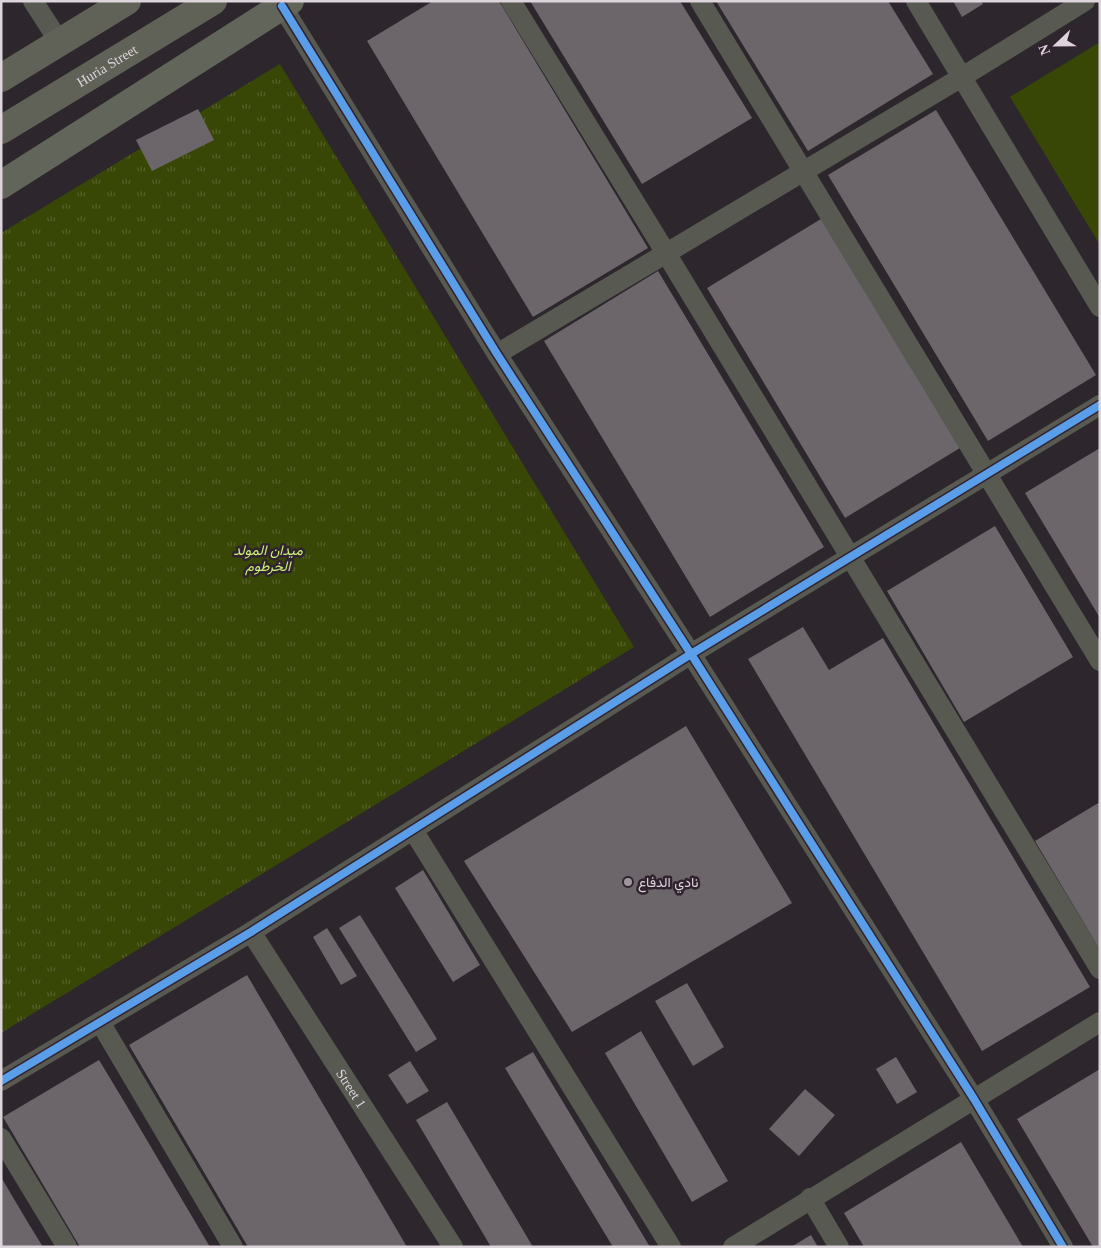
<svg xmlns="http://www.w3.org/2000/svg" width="1101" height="1248" viewBox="0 0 1101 1248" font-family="'Times New Roman',Vazirmatn,serif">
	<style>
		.grass { fill: url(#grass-tufts) }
		.pitch { fill: #384706 }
		.building { fill: #6c666b }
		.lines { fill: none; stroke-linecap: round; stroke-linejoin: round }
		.street { stroke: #585a51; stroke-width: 20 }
		.secondary { stroke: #626559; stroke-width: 28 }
		.primary { stroke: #606257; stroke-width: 28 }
		.cycleway-casing { stroke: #30232f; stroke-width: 11 }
		.cycleway { stroke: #5a9eea; stroke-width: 8 }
		.poi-dot { fill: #9f979e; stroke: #30232f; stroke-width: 2 }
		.labels { text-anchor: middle; stroke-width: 5; stroke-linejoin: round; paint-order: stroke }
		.street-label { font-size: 14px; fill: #ddd4dc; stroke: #30232f }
		.park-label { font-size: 14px; font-style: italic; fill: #cbf079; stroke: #30232f }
		.poi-label { font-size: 14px; fill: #ddd4dc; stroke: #30232f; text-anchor: start }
	</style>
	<defs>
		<pattern id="grass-tufts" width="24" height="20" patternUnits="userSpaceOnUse" patternTransform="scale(1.25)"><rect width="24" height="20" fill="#384706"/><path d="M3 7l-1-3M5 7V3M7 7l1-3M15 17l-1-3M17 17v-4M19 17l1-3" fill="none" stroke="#54612a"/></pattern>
	</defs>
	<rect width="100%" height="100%" fill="#2d262c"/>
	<path class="grass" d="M280 64 634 647 1 1033V233Z"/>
	<path class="pitch" d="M1100 42V245L1010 97Z"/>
	<path class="building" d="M433 1H499L648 248 533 317 367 41Z
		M530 1H680L752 118 642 184Z
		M716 1H888L933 74 808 151Z
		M953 1H981L983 4 962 17Z
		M198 109 214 140 152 171 136 140Z
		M936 110 1096 375 988 441 828 175Z
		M821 219 960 448 845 518 707 288Z
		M658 271 824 547 710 617 544 341Z
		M1100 448V618L1025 493Z
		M995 526 1073 657 964 722 887 591Z
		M803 627 829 670 883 638 1090 987 982 1051 748 659Z
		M686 726 792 903 572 1032 464 861Z
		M1100 802V950L1035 841Z
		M423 870 480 965 453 982 395 888Z
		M360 915 437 1039 416 1052 339 928Z
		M327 928 357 976 341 985 313 937Z
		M247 975 323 1104 407 1247H248L129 1045Z
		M687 983 724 1047 693 1066 655 1001Z
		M641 1031 728 1181 692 1202 605 1053Z
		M533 1052 650 1247H613L505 1068Z
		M896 1057 917 1092 897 1104 876 1069Z
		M99 1060 125 1103 210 1247H80L3 1117Z
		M410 1061 429 1091 407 1104 388 1075Z
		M1100 1069V1247H1093L1017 1119Z
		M805 1089 835 1115 799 1156 769 1129Z
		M447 1102 533 1247H491L416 1120Z
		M961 1142 1023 1247H864L844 1213Z
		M1 1177 27 1221 43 1247H1Z
		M811 1235 818 1247H791Z"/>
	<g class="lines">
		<g class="street">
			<path d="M33 1 53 32"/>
			<path d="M511 1 666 253 1100 969"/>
			<path d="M700 1 1100 661"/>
			<path d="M916 1 1100 307"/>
			<path d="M282 6 497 354 691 654 974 1099 1063 1247"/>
			<path d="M497 354 962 77 1085 1"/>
			<path d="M413 830 671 1247"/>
			<path id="s1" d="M251 932 453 1247"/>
			<path d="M100 1022 233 1247"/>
			<path d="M1 1081 251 932 691 654 1100 405"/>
			<path d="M1 1138 67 1247"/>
			<path d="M810 1198 839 1247"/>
			<path d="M733 1247 1100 1022"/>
		</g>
		<path class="secondary" d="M1 185 290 1"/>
		<g class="primary">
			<path d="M1 78 127 1"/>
			<path id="s2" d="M1 130 213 1"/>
		</g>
		<defs>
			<path id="cycleway" d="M282 6 497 354 691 654 974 1099 1063 1247
				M1 1081 251 932 691 654 1100 405"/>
		</defs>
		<use href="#cycleway" class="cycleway-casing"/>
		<use href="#cycleway" class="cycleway"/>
	</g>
	<circle class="poi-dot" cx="628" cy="882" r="5"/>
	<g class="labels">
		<g class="street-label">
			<text dy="5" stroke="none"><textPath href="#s2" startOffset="124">Huria Street</textPath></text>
			<text dy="5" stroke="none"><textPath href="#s1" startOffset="186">Street 1</textPath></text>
		</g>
		<g class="park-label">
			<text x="268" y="555">ميدان المولد<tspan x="268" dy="16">الخرطوم</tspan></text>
		</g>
		<g class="poi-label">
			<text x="638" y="887">نادي الدفاع</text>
		</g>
	</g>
	<rect width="1101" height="1248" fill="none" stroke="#ddd4dc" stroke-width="5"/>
	<g transform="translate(1056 45) rotate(248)" stroke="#30232f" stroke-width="4" paint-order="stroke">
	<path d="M0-4L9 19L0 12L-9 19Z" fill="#ddd4dc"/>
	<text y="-8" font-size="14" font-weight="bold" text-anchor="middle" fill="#ddd4dc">N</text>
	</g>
</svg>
